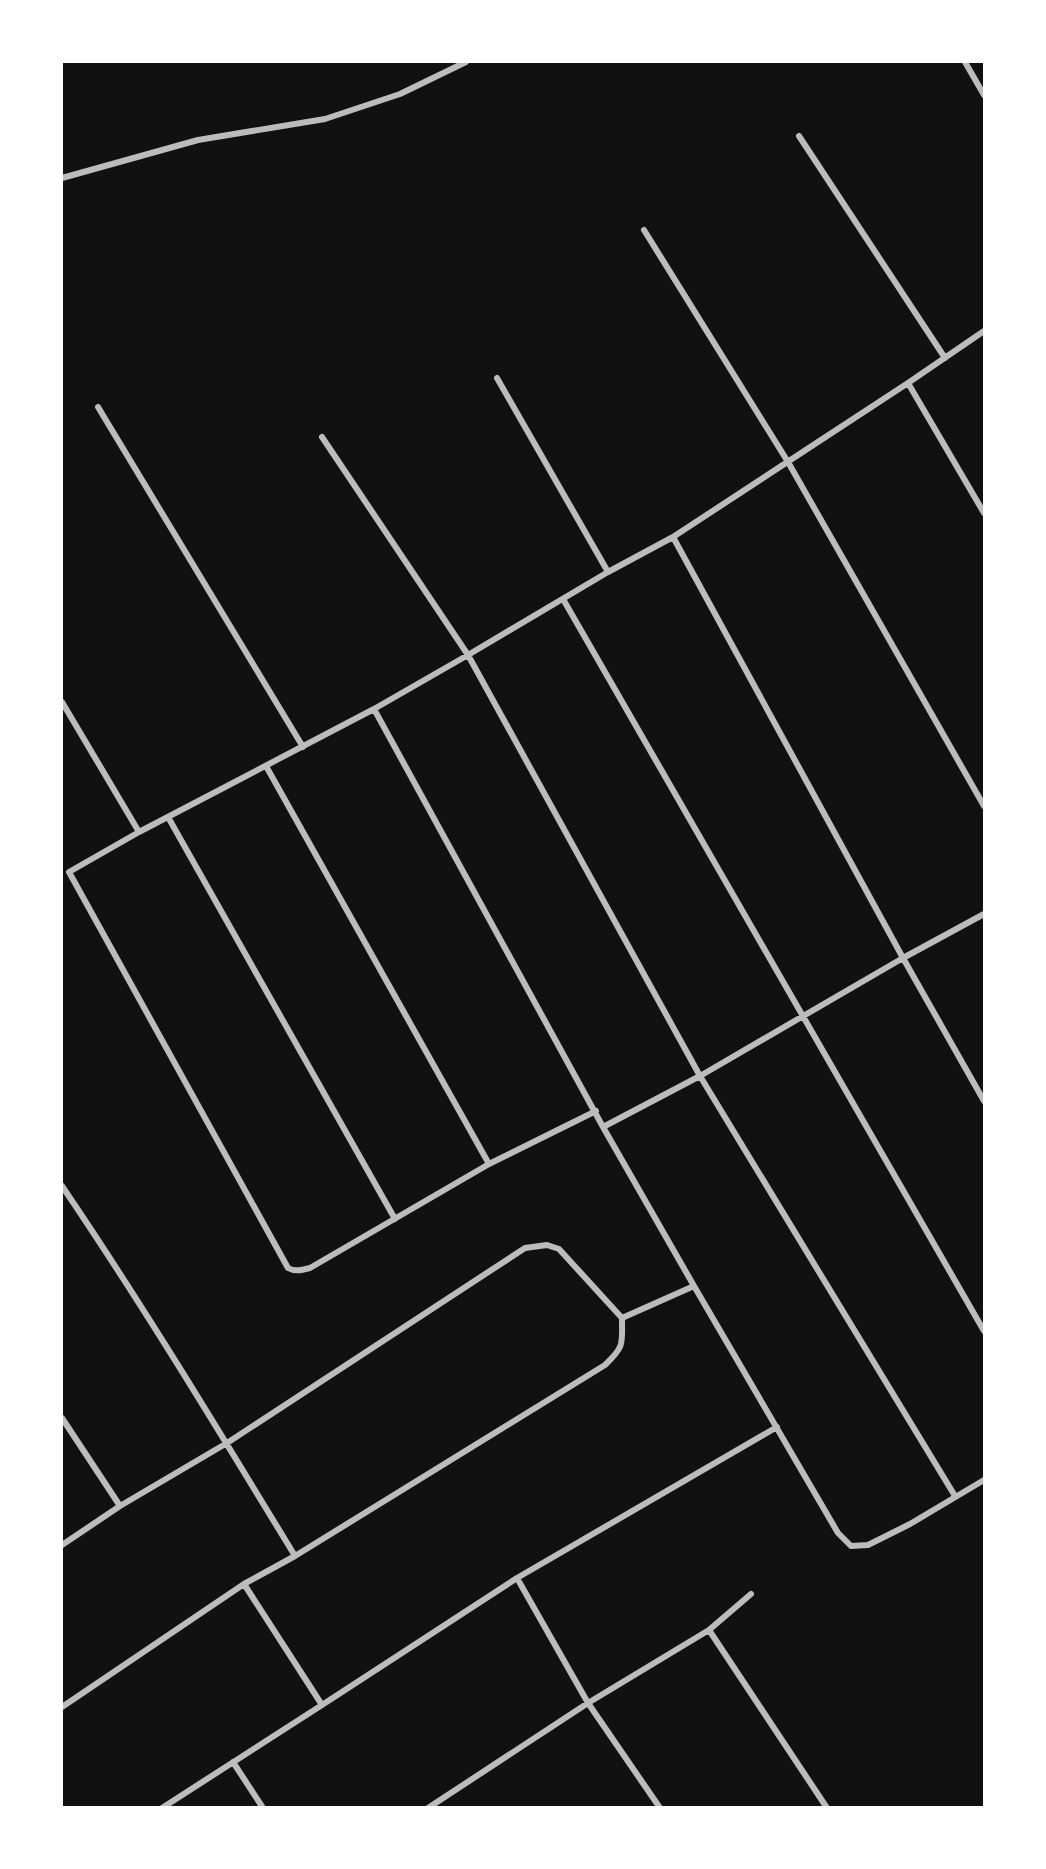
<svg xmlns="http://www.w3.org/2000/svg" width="1046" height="1869" viewBox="0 0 1046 1869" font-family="Barlow,sans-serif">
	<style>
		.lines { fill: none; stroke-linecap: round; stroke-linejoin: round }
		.minor { stroke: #bcbcbc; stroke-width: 6 }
	</style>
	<rect width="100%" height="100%" fill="#111"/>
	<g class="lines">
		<path class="minor" d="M965 62 984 95
			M799 136 945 358
			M62 178 198 140 325 119 400 94 466 62
			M644 230 788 462 984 806
			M497 378 608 572
			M908 383 984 513
			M98 407 303 747
			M322 437 468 655 608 572 673 537 908 383 984 331
			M673 537 903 958 984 1101
			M563 599 984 1331
			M62 702 139 832
			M374 709 603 1127 694 1286
			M266 766 489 1164
			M168 817 395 1219
			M596 1111 489 1164 310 1268C302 1270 295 1272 288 1268L69 872 139 832 374 709 468 655 700 1076 955 1496
			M603 1127 700 1076 903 958 984 914
			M62 1186C144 1307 219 1431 295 1556
			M622 1318 694 1286 838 1533 851 1546 868 1545 910 1524 984 1480
			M62 1418 120 1506
			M62 1545 120 1506 227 1443 525 1248 547 1245 559 1249 622 1318C622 1344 625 1346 605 1365L295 1556 244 1584 62 1707
			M517 1578 588 1703 660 1808
			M244 1584 322 1705 517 1578 777 1427
			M709 1630 827 1808
			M233 1762 263 1808
			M162 1808 322 1705
			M428 1808 588 1703 709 1630 751 1594"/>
	</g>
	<rect width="1046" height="1869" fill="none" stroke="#ffffff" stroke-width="126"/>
</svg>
